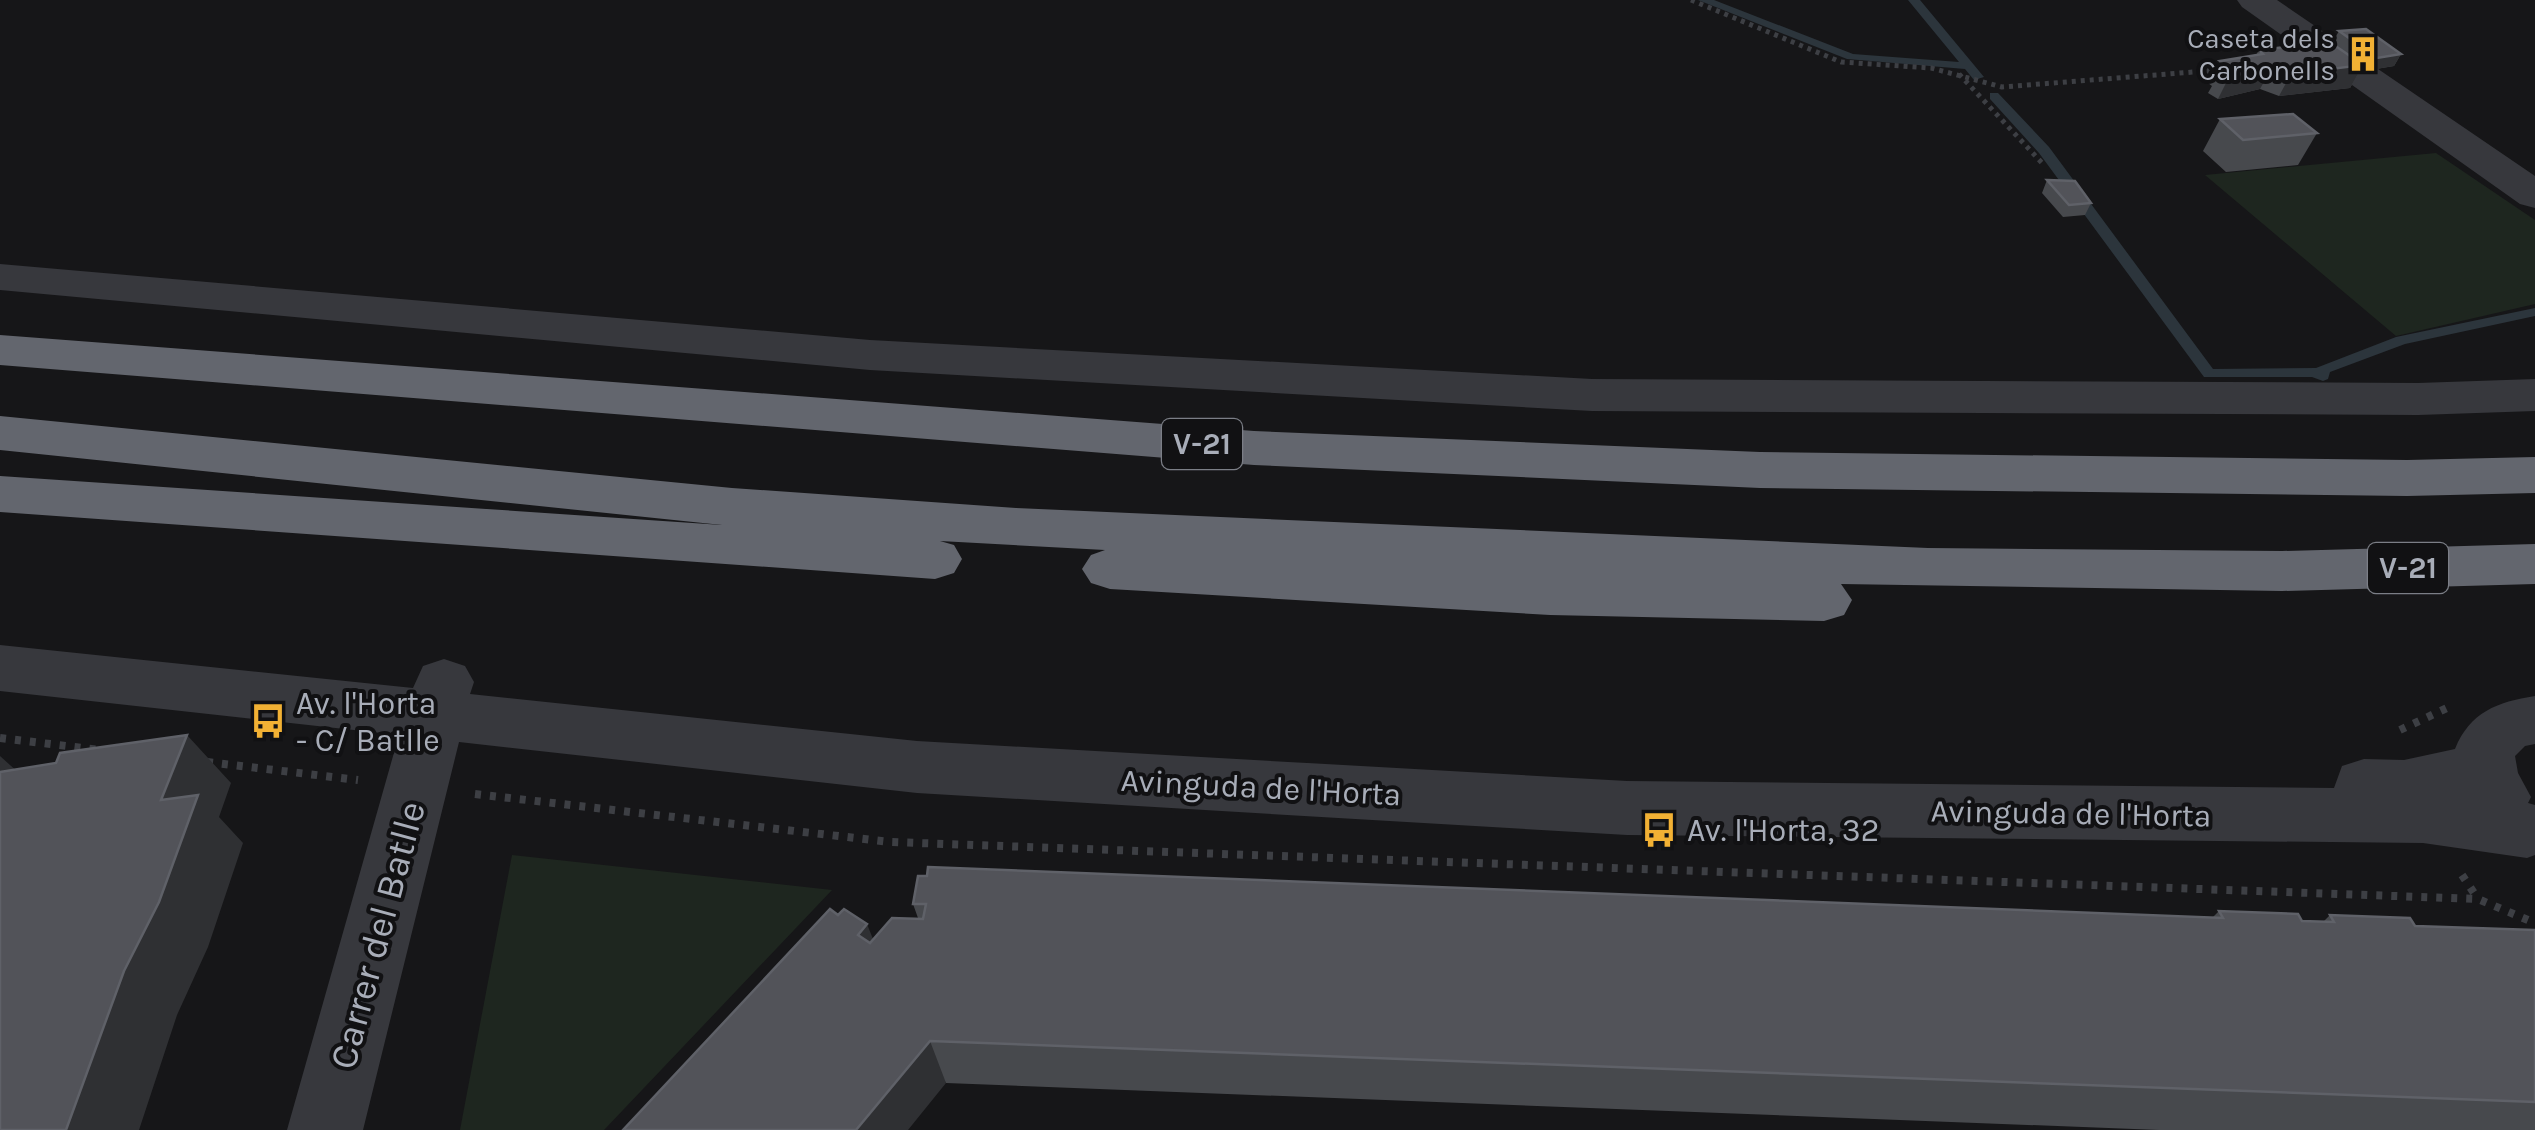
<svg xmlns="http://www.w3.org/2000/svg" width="2535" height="1130" viewBox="0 0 2535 1130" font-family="Karla,sans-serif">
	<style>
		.green { fill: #1e261f }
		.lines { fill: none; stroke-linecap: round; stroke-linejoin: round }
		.stream { fill: #2c353c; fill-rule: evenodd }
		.path-far1 { stroke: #3d3f44; stroke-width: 5; stroke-dasharray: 4 5; stroke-linecap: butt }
		.path { stroke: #3d3f44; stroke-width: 8; stroke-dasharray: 6 9; stroke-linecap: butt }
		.minor { fill: #37383d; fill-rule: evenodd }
		.tertiary { fill: #37383d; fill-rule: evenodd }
		.motorway { fill: #63666e; fill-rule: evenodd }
		.wall { fill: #47494d }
		.shaded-wall { fill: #2f3033 }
		.building { fill: #525359; stroke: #5f6168; stroke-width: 2.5 }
		.labels { text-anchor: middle; stroke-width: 8; stroke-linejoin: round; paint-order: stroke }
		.far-poi-label { font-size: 28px; fill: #a8adb8; stroke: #111113; text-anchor: end }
		.shield { fill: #111113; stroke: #7b7e86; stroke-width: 2.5 }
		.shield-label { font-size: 30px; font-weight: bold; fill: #a8adb8 }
		.poi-label { font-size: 32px; fill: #a8adb8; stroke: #111113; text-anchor: start }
		.street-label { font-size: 32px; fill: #a8adb8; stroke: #111113 }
		.near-street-label { font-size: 38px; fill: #a8adb8; stroke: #111113 }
	</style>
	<rect width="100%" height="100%" fill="#161618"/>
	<path class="green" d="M2436 153 2535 220V304L2396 336 2205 175Z
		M512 855 832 890 604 1130H460Z"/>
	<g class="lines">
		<path class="stream" d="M1698 0H1714L1853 54 1959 62 1908 0H1920L1984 77 1974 80 1965 69 1847 59Z
			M1990 93H1998L2049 147 2213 369 2316 368 2396 337 2535 308V316L2405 344 2330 372 2328 379 2323 381 2312 377H2204L2039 153 1990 99Z"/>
		<path class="path-far1" d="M1691 0 1841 62 1931 68 2002 87 2219 70
			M1959 74 2042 163"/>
		<path class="path" d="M2400 730 2447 708
			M0 738 100 750
			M207 762 358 780
			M475 794 890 842 2478 899 2535 923
			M2462 875 2478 899"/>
		<path class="minor" d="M2237 0H2277L2535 176V208L2520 204 2242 7Z
			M0 645 413 688 423 666 444 659 465 666 474 682 470 694 917 741 1627 781 2334 788 2342 766 2364 759 2404 760 2455 749C2470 712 2497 702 2535 696V744L2525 746 2515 756 2518 773 2531 797 2528 803 2535 805V855L2527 858 2423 843 1627 835 917 793 459 742 363 1130H287L399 735 0 691Z"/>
		<path class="tertiary" d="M0 264 870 340 1592 379 2418 383 2535 379V411L2418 415 1592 411 870 370 0 290Z"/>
		<path class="motorway" d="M0 335 1254 431 1760 452 2407 460 2535 457V493L2407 496 1760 488 1254 465 0 365Z
			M0 416 732 488 1016 508 1928 548 2282 551 2535 544V584L2282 591 1841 584 1852 600 1844 615 1824 621 1550 615 1110 589 1091 583 1082 569 1091 555 1105 550 940 541 954 545 962 559 954 573 935 579 0 512V476L722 525 0 450Z"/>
	</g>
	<path class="wall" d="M2339 31 2401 54 2394 66 2370 70 2332 43Z
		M2320 49 2363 65 2350 88 2279 96 2260 89 2218 99 2208 93 2212 86 2208 83 2220 61 2256 55 2259 50Z
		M2220 119 2317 133 2298 165 2226 172 2203 151Z
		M2047 180 2091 203 2085 215 2063 217 2042 193Z
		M913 904 2213 917 2219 911 2302 921 2323 922 2330 915 2415 926 2535 930V1130H2159L946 1083 838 915 873 939 918 918Z"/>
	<path class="shaded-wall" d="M2401 54 2394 66 2370 70 2377 58Z
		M2363 65 2350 88 2279 96 2291 74Z
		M2272 67 2260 89 2218 99 2229 77Z
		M187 735 231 783 219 817 243 843 208 947 177 1015 139 1130H66L161 800Z
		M0 756 40 792 0 800Z
		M867 924 885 969 858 935Z
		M930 1041 946 1083 908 1130H856Z"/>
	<path class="building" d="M2366 29 2401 54 2377 58 2339 31Z
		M2313 44 2320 49 2337 47 2363 65 2291 74 2272 67 2229 77 2220 71 2230 68 2220 61 2263 54 2259 50Z
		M2293 114 2317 133 2243 140 2220 119Z
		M2047 180 2075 181 2091 203 2069 205Z
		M187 735 161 800 198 795 159 902 124 971 66 1130H0V772L56 763 60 753Z
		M928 867 2223 918 2219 911 2298 914 2302 921 2334 922 2330 915 2410 918 2415 926 2535 930V1102L930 1041 856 1130H623L830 909 838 915 844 909 867 924 858 935 870 943 892 918 923 919 926 904H913L918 876H927Z"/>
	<defs>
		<symbol id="building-bare" viewBox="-9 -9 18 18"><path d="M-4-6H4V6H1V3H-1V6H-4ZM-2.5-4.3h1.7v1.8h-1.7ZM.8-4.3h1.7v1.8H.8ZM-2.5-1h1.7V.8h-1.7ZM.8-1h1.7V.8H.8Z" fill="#f2b134" stroke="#111113" stroke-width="2.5" paint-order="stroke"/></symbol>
		<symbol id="bus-bare" viewBox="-9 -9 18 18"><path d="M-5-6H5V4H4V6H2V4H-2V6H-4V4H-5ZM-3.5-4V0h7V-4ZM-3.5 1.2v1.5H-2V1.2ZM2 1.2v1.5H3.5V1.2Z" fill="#f2b134" stroke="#111113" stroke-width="2.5" paint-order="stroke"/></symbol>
	</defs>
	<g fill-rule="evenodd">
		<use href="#building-bare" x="2338" y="29" width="50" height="50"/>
		<use href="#bus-bare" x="243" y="696" width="50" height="50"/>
		<use href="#bus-bare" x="1634" y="805" width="50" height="50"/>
	</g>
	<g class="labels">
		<g class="far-poi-label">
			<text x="2335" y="48">Caseta dels<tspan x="2335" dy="32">Carbonells</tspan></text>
		</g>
		<g class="shield">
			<rect x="1162" y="419" width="80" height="50" rx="8"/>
			<rect x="2368" y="543" width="80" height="50" rx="8"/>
		</g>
		<g class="shield-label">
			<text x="1202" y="454">V-21</text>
			<text x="2408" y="578">V-21</text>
		</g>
		<g class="poi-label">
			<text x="296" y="714">Av. l'Horta<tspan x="296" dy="37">- C/ Batlle</tspan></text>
			<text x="1687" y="841">Av. l'Horta, 32</text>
		</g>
		<g class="street-label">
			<text transform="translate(1261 787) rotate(3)" y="11">Avinguda de l'Horta</text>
			<text transform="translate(2071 813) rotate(1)" y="11">Avinguda de l'Horta</text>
		</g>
		<g class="near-street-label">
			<text transform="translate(377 935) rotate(-75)" y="13">Carrer del Batlle</text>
		</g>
	</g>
</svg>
